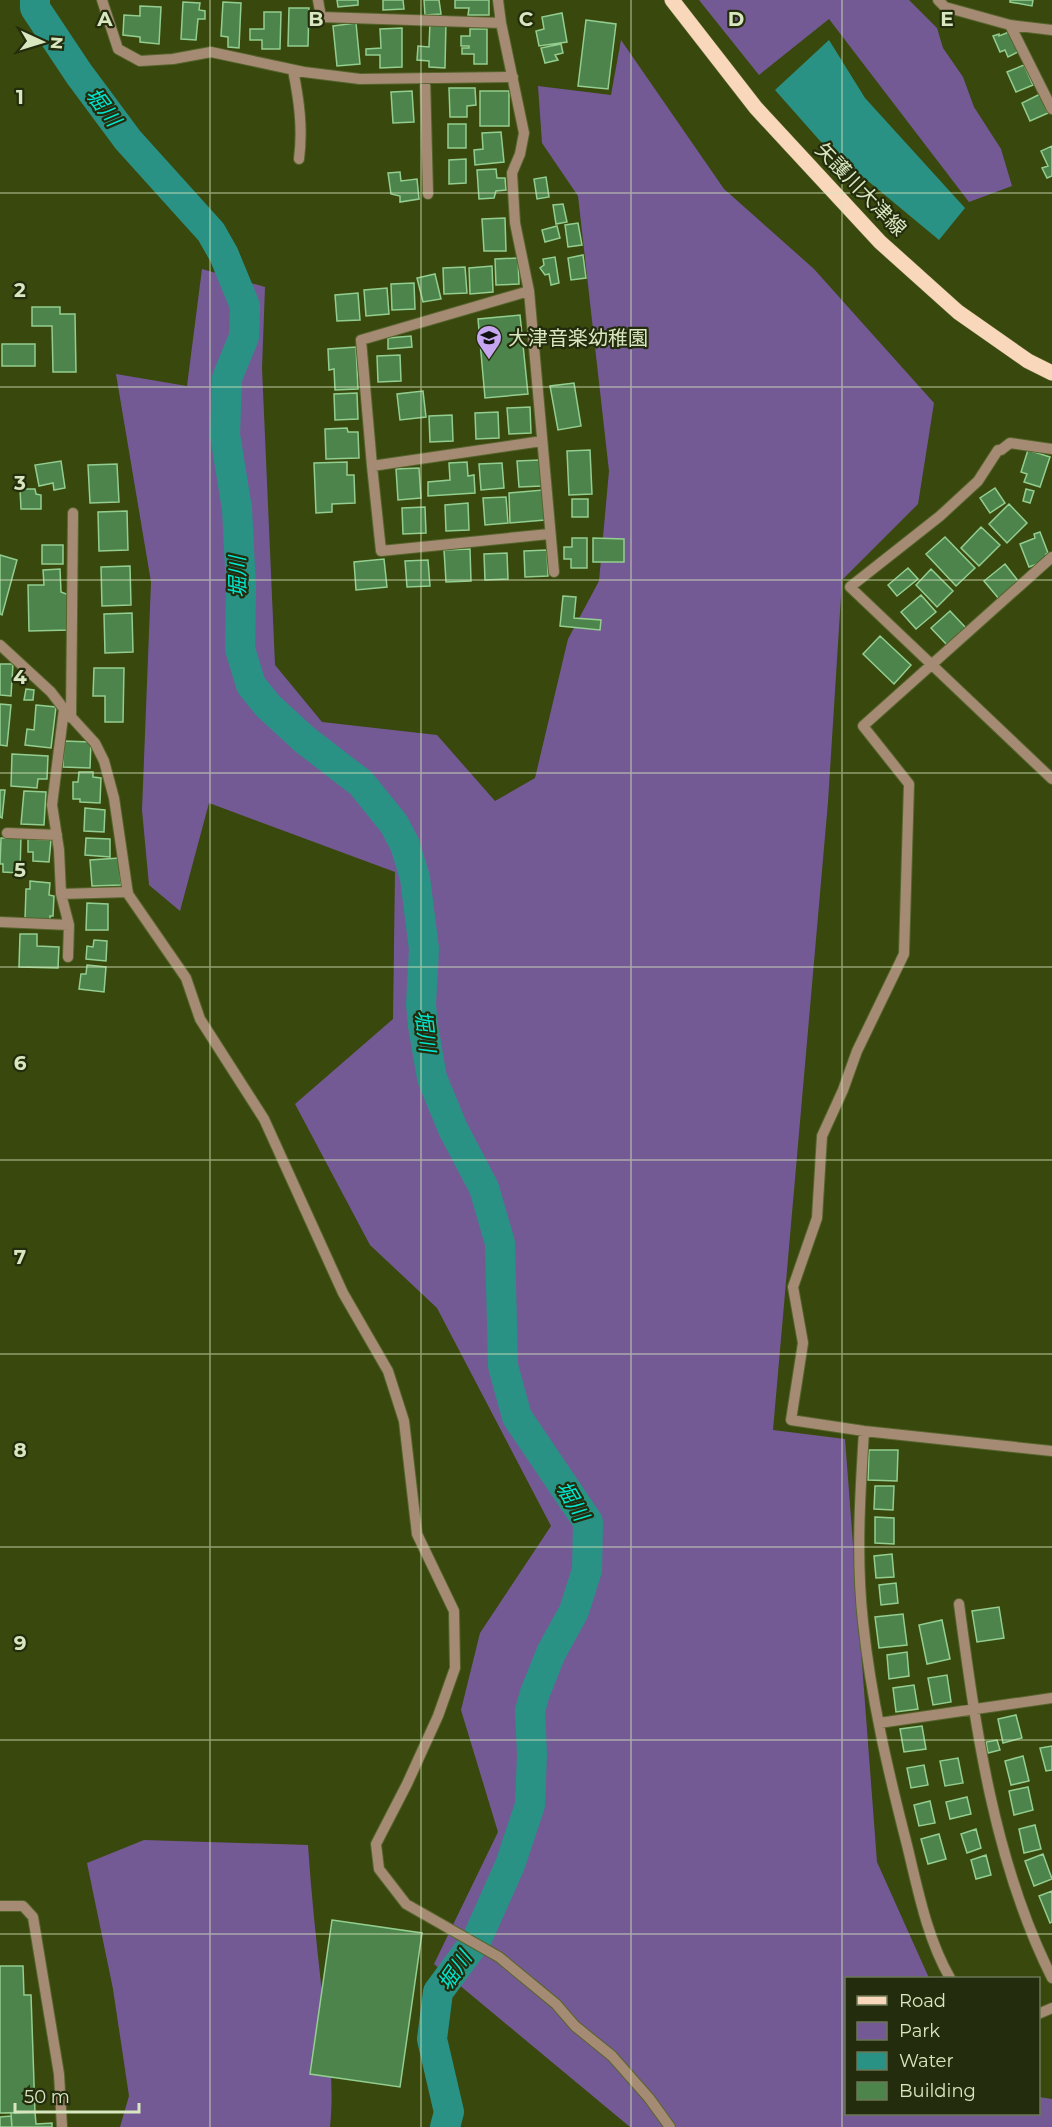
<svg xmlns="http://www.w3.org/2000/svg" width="1052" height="2127" viewBox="0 0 1052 2127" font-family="Montserrat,'Noto Sans JP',sans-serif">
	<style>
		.green { fill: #745a95 }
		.water { fill: #2a9285 }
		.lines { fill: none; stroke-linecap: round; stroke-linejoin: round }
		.river { stroke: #2a9285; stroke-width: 30 }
		.building { fill: #4d844b; stroke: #93ce90; stroke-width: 1.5 }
		.minor-casing { stroke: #56652d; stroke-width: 12 }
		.major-casing { stroke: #56652d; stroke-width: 16 }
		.minor { stroke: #a58b73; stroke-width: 10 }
		.major { stroke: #f8d7ba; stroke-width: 15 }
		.grid { fill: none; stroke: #d9e7c1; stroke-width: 1.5; stroke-opacity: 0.55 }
		.labels { text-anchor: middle; stroke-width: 4.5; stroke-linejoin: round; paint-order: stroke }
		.street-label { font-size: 20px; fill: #d9e7c1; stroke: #232c0c }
		.poi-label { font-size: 20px; fill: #d9e7c1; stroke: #232c0c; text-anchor: start }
		.water-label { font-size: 21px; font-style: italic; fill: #01e7d2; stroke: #232c0c }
		.grid-label { font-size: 20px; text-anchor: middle; font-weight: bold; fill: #d9e7c1; stroke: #232c0c; stroke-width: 4.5; stroke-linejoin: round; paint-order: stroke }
	</style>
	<rect width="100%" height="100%" fill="#39480d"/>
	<path class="green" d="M699 0H909L937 28 943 48 963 77 974 107 1001 149 1012 186 969 202 829 19 759 75Z
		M621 40 724 189 814 269 934 403 918 504 842 580 828 802 773 1430 845 1439 877 1862 929 1978H846V2114H1038L1039 2097 1052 2099V2127H630L434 1964 498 1832 461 1710 480 1633 551 1526 437 1308 370 1245 295 1104 393 1019 395 872 209 803 180 911 149 885 142 810 151 582 116 374 187 386 202 269 265 287 262 368 275 665 322 722 437 735 495 801 535 778 568 639 599 581 609 471 578 196 542 143 538 86 611 95Z
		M144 1840 308 1845C311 1892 316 1938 321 1984 327 2030 335 2080 330 2127H120L129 2096 113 1989 87 1863Z"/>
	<path class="water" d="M829 40 865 98 965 208 939 240 821 142 775 90Z"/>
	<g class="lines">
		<path class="river" d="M35 0V8L79 74 128 140 211 232 224 255 245 306 244 337 227 378 225 435 237 509 241 587 240 649 251 685 268 706 305 740 361 783 394 824 405 845 415 878 424 949 421 1004 423 1026 432 1078 453 1129 484 1188 500 1243 503 1366 517 1417 588 1522 587 1570 574 1611 551 1653 535 1693 530 1711 532 1754 530 1805 510 1865 477 1939 438 1992 432 2039 449 2112 445 2127"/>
	</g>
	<path class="building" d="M337 0H358V5L338 7Z
		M383 0H403L404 9 383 10Z
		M424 0H439L441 14 425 15Z
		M455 0H489V15H468L469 8H455Z
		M1010 0H1033L1032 6 1010 2Z
		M183 2 200 3 199 10 205 11V19H198L196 40 181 39Z
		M223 2 241 3 239 48 228 47V37L221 36Z
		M140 6 161 7 159 44 140 42V37L123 35 124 15 140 16Z
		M289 8H309L308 46H288Z
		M264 12H281L280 49H262V40H250V29H264Z
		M562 13 567 42 539 46 536 31 544 29 542 17Z
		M586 20 616 24 608 89 578 86Z
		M430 22H446L445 68 429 67V61L417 60 418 46 429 47Z
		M356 23 360 64 337 66 333 26Z
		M402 28V67L380 68V55H366V49L381 48 380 29Z
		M470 29H487V64H474V54H462V48H469V46H461V36H470Z
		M1009 32 1018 52 1008 57 1005 50 1000 52 993 36 999 34V36Z
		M561 44 563 53 555 55 558 60 545 63 541 48Z
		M1024 65 1033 85 1016 92 1007 72Z
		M449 88H475L476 105 467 106V117H450Z
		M412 91 414 122 393 123 391 92Z
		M480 91H509V126H480Z
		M1040 94 1048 113 1030 121 1022 103Z
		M448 124H466V148H448Z
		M501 132 504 162 475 165 474 150 483 149 482 133Z
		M1052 146V176L1047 178 1042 168 1048 166 1041 151Z
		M466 159V183L449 184V160Z
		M496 169 497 178H505L506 190 496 191 494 198 479 199 477 170Z
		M400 172 401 181 417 179 419 199 400 202V196L391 194 388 173Z
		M546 177 549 197 537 199 534 179Z
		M563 204 567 222 556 224 553 205Z
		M505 218 506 251H484L482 219Z
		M578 223 582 245 568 247 565 225Z
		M557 226 560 238 545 242 542 230Z
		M583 255 586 278 571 280 568 258Z
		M555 257 559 283 551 285 549 274 545 275 540 268 544 265 543 259Z
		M518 258 519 284 496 285 495 259Z
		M492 266 493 292 470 294 469 268Z
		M465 267 467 293 444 294 443 268Z
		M435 274 441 299 423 302 417 278Z
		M414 283 415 309 392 310 391 284Z
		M387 288 389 314 366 316 364 290Z
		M358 293 360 320 337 321 335 295Z
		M32 307H60V314H75L76 372H53L52 326H32Z
		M520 315 528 394 485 398 478 319Z
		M411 336 412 347 388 349V338Z
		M2 344H35V366H2Z
		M356 347 358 389 335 390 334 369 329 370 328 349Z
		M400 355 401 381 378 382 377 356Z
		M574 383 581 426 558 430 550 386Z
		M423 391 426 417 400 420 397 394Z
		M357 393 358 419 335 420 334 394Z
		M530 407 531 433 509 434 507 408Z
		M498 412 499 438 476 439 475 413Z
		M452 415 453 441 430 442 429 416Z
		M347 428 348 432H358L359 458 326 459 325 429Z
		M590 450 592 494 569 495 567 451Z
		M1028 450 1050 457 1040 487 1024 482 1027 474 1021 472Z
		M540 460 542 486 519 487 517 461Z
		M61 461 65 488 54 490 53 483 39 486 35 465Z
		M347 462V475H354L355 503 332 504V512L316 513 314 463Z
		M467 462 468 476 474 475 475 493 428 496V482L450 480 449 463Z
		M502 463 504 488 481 490 479 464Z
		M117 464 119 502 90 503 88 465Z
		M419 468 421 498 398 500 396 469Z
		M995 488 1005 503 990 513 980 498Z
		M20 489H35L36 494 41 495V509H21Z
		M1026 489 1034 491 1030 503 1023 501Z
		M543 490 545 520 510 523 509 493Z
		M506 497 508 523 485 525 483 498Z
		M572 499H588V517H572Z
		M468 503 469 530 446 531 445 505Z
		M1009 504 1027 523 1007 543 989 524Z
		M425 507 426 533 403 534 402 508Z
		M127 511 128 550 99 551 98 512Z
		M981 527 1000 545 979 566 961 548Z
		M1040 532 1048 553 1046 554 1048 560 1029 567 1020 544 1035 538 1034 534Z
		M945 537 975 568 956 586 926 554Z
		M572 538H587V568H571V559H564V547H572Z
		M593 538 624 539V562H593Z
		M42 545H63V564H42Z
		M470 549 471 581 446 582 444 550Z
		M547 550 548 576 525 577 524 551Z
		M507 553 508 579 485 580 484 554Z
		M0 555 17 560 2 615 0 614Z
		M384 559 387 587 356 590 354 562Z
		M428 560 430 586 407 587 405 561Z
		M1005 564 1019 582 999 599 984 581Z
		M130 566 131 605 102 606 101 567Z
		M908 568 918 579 897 596 888 585Z
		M60 569 61 592 69 595 70 630 29 631 28 585H44L43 570Z
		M931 569 953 591 937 607 916 585Z
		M921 595 936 612 916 629 901 612Z
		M563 596 576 597 574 618 601 620 600 630 560 626Z
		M950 611 966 628 947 645 931 628Z
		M132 613 133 652 105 653 104 614Z
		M880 636 911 665 894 684 863 654Z
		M0 664H13L11 696 0 695Z
		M94 668H124L123 722H105V696H93Z
		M26 689 34 690 33 700H24Z
		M0 704 11 705 7 746 0 745Z
		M36 705 56 707 51 748 25 745 27 729 34 730Z
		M64 741 91 742 90 768 63 767Z
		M12 754 48 756 47 779H38L37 788 11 786Z
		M79 772H93V777L101 778 100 803 80 802V799H73V782H78Z
		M0 790H5L2 818 0 817Z
		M24 791 46 792 44 825 21 824Z
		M85 808 105 810 104 832 84 831Z
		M6 835 21 836 20 873 3 872V864H0L1 838H7Z
		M86 838 110 839V857L85 855Z
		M28 839 51 840 49 862 33 861V852H28Z
		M119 858 121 885 92 886 90 860Z
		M30 881 50 883 49 895 54 896 53 916H50V921L25 919 26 889H30Z
		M87 903 108 904V930H86Z
		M20 934H37V946L59 947 58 968 19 967Z
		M94 940 107 941 106 961 86 959 87 946 93 947Z
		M87 965 106 967 104 992 79 989 81 974H86Z
		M869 1450H898L897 1481 868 1480Z
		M875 1486H894L893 1510 874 1509Z
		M875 1517 894 1518V1544L875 1543Z
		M892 1554 894 1577 876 1578 874 1556Z
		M896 1583 898 1603 881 1605 879 1585Z
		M999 1607 1004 1638 977 1642 972 1611Z
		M903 1614 907 1645 879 1648 875 1617Z
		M942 1620 950 1659 927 1664 919 1625Z
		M907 1652 909 1676 889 1679 887 1655Z
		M947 1675 951 1702 933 1705 928 1678Z
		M914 1685 918 1709 896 1712 893 1688Z
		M1016 1715 1022 1738 1003 1743 998 1719Z
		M922 1726 926 1749 904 1752 900 1729Z
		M997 1740 1000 1750 988 1753 986 1742Z
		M1052 1746V1770L1046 1771 1040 1748Z
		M1023 1756 1029 1781 1011 1785 1005 1761Z
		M958 1758 963 1783 945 1786 940 1761Z
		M924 1765 928 1785 911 1788 907 1768Z
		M1028 1787 1033 1810 1014 1815 1009 1791Z
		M967 1797 971 1814 950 1819 946 1802Z
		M930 1801 935 1823 919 1826 914 1805Z
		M1035 1825 1041 1849 1024 1853 1019 1829Z
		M976 1829 981 1848 967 1853 961 1834Z
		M939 1834 946 1859 928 1864 921 1839Z
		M1043 1854 1052 1879 1034 1886 1025 1861Z
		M986 1855 991 1875 976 1879 971 1860Z
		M1052 1891V1922L1050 1923 1039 1896Z
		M332 1920 422 1933 400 2087 310 2074Z
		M0 1966H23L24 1995H31L35 2112 0 2113Z
		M35 2112 36 2124 52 2123V2127H12L11 2113Z
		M11 2116 12 2127H0V2117Z"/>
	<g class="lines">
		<defs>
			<path id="minor" d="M102 0 118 49 140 61 173 59 211 52 304 72 360 79 513 77
				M318 0 321 17 501 23
				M498 0 501 23 524 133 520 154 512 173 515 223 529 291 554 572
				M938 0 945 7 1010 25 1052 30
				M1010 25 1052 109
				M293 70C299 100 303 128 299 159
				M425 78 428 194
				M529 291 361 340 372 466 542 441
				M1052 449 1010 443 1001 450H998L978 481 940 516 850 587 1052 779
				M372 466 381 551 549 534
				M1052 557 863 726 909 784 904 954 857 1051 843 1090 822 1136 817 1218 793 1287 803 1343 791 1420 864 1431 1052 1451
				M0 645 51 692 64 709 95 743 104 761 114 798 128 894 186 978 200 1019 264 1119 343 1293 388 1371 404 1421 417 1534 454 1611 455 1668 438 1716 407 1784 376 1844 379 1869 406 1904 499 1957 556 2004 575 2026 612 2056 649 2098 670 2127
				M64 709 52 805 59 850 61 894 69 925 68 957
				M71 718 73 513
				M7 833 57 835
				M61 894 128 892
				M0 922 69 925
				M864 1431C860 1495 856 1558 863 1622 871 1698 888 1771 907 1845 918 1890 927 1938 950 1978
				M959 1604C976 1731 994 1862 1052 1978
				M879 1723 1052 1698
				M0 1906H23L33 1917 59 2074 62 2127
				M1038 2014 1052 2008"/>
			<path id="major" d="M672 0 756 108 880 242 958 312 1028 361 1052 373"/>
		</defs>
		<use href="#minor" class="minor-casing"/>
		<use href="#major" class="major-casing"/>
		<use href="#minor" class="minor"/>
		<use href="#major" class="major"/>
	</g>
	<path class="grid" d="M210 0V2127M421 0V2127M631 0V2127M842 0V2127M0 193H1052M0 387H1052M0 580H1052M0 773H1052M0 967H1052M0 1160H1052M0 1354H1052M0 1547H1052M0 1740H1052M0 1934H1052"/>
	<defs>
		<symbol id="school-pin" viewBox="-11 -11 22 30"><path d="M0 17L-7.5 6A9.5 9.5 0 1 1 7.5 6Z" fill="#c6a6f0" stroke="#232c0c"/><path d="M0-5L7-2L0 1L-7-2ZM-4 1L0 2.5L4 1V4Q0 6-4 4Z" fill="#111"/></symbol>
	</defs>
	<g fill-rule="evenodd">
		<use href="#school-pin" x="474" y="323" width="30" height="40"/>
	</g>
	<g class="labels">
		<g class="street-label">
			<text transform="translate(861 189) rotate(46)" y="7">矢護川大津線</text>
		</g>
		<g class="poi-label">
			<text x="508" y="345">大津音楽幼稚園</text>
		</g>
		<g class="water-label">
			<text transform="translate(103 107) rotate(53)" y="7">堀川</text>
			<text transform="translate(238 577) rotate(-91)" y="7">堀川</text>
			<text transform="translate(425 1031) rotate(83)" y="7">堀川</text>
			<text transform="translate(572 1501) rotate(59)" y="7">堀川</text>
			<text transform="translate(455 1971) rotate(-56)" y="7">堀川</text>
		</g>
	</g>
	<g class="grid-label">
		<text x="105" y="26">A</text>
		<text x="316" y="26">B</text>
		<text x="526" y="26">C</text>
		<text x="736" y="26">D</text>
		<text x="947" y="26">E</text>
		<text x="20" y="104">1</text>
		<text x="20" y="297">2</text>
		<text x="20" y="490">3</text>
		<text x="20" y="684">4</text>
		<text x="20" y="877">5</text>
		<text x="20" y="1070">6</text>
		<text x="20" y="1264">7</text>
		<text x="20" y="1457">8</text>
		<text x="20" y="1650">9</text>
	</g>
	<rect x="845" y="1977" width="195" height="138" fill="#232c0c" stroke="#6c7754" stroke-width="1.5"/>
	<rect x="857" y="1996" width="30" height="9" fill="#f8d7ba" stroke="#6c7754" stroke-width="1.5"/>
	<text x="899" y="2007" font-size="18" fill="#d9e7c1">Road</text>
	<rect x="857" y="2022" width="30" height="18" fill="#745a95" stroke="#6c7754" stroke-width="1.5"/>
	<text x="899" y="2037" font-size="18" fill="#d9e7c1">Park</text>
	<rect x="857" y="2052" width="30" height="18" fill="#2a9285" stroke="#6c7754" stroke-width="1.5"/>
	<text x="899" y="2067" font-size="18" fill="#d9e7c1">Water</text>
	<rect x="857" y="2082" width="30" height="18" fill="#4d844b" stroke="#6c7754" stroke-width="1.5"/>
	<text x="899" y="2097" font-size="18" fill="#d9e7c1">Building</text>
	<g transform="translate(42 42) rotate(94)" stroke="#232c0c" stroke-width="4.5" paint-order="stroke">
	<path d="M0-4.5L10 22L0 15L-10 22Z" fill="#d9e7c1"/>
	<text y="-9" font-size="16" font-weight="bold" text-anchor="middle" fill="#d9e7c1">N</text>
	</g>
	<path d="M15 2103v9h124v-9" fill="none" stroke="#d9e7c1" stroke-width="3"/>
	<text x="24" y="2103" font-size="18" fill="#d9e7c1" stroke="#232c0c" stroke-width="4.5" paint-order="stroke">50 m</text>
</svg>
